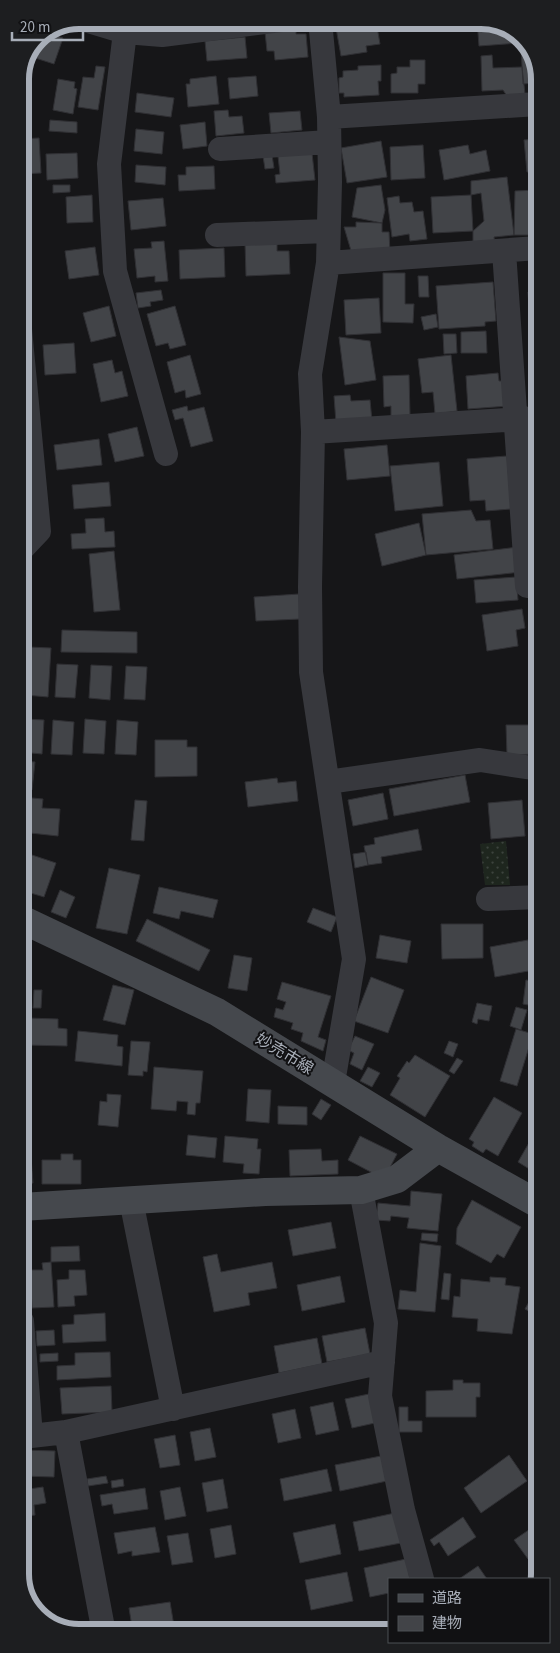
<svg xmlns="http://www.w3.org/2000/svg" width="560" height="1653" viewBox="0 0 560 1653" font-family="'Source Sans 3','Noto Sans JP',sans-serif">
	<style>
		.grass { fill: url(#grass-dots) }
		.building { fill: #424448; stroke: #303034 }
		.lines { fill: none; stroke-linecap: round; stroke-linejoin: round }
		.street { stroke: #37383d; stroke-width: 24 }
		.secondary { stroke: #45484d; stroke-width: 28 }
		.labels { text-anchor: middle; stroke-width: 4; stroke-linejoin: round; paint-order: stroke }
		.street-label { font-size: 16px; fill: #a8aeb8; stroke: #111113 }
		.rim { fill: none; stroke: #a8aeb8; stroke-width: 6 }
	</style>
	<defs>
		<pattern id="grass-dots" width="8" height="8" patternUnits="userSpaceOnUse" patternTransform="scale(1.25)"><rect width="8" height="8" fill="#1e261e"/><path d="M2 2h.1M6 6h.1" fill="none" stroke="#3c433d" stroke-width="1.8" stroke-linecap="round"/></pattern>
	</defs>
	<rect width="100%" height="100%" fill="#161618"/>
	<path class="grass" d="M506 841 510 885H485L480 844Z"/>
	<path class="building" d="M477 20H485L519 34V43L479 46Z
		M376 21 380 44 366 46 367 52 341 56 336 28Z
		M296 29V34H306L308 57 275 60 274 51H267L265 32Z
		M48 33 63 38 54 64 29 56 37 37Z
		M245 37 247 58 207 61 205 41Z
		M521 47H528L538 64V98H535L534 83 523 84Z
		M492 55 493 68 522 67 525 94 507 96 503 90 482 91 481 56Z
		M410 60H425V84H418V93H391V74L397 73V67H410Z
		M381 65V81H378L379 95 344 97V93H339V78L343 77V71L358 70V66Z
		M96 66 105 67 98 110 78 107 83 77 94 78Z
		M216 76 219 104 188 107 186 84H190V79Z
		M256 76 258 96 230 99 228 78Z
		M58 79 75 82 74 88 77 89 73 114 53 110Z
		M137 93 174 98 171 117 135 112Z
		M228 110 229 117 242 116 244 133 216 136 214 111Z
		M300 111 302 130 271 133 269 113Z
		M50 120 77 122V133L49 131Z
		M205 122 207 146 183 149 180 125Z
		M136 129 164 132 162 154 134 151Z
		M39 138 41 173 20 174V139Z
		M538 139V171L527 172 524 140Z
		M381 141 387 177 347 183 341 148Z
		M423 145 425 178 391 180 390 147Z
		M468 145 470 154 486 150 490 171 444 180 439 150Z
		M77 153 78 178 47 180 46 154Z
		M312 153 315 180 276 183 275 175 280 174 278 156Z
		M272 155 274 168 265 169 263 156Z
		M136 165 166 167 165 185 135 182Z
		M214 166 215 189 179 191 178 175H186V167Z
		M507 177 514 235 494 237 495 245 473 247V231L484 221 481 193 471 195V181Z
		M53 185H70V192L53 193Z
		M381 185 385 210 382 223 352 217 357 188Z
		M538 190V235H514L515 191Z
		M92 195 93 222 67 223 66 197Z
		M471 195 473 231 433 233 431 197Z
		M399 196 400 203 412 202 414 212 423 211 427 239 410 241 409 234 392 237 387 198Z
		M163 198 166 226 131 230 128 201Z
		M356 222 382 223V232H389L390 253 352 254 344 227H356Z
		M164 241 168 281 155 282V276L137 278 134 249 152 248 151 242Z
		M277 242V251H289L290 274 246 276 245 243Z
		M95 247 99 275 69 279 65 251Z
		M224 248 225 277 180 279 179 250Z
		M383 273H405V304H414L413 323 383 322Z
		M418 276H428L429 297H419Z
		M493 282 496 321 485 322V326L439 329 436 286Z
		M161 290 163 300 150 302 151 306 138 308 136 293Z
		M528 292H538V322H530Z
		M379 298 381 333 346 335 344 300Z
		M109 306 116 336 91 342 83 313Z
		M175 306 186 345 170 349 168 343 156 346 147 314Z
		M436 314 438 327 424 330 421 317Z
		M486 331 487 353H461V332Z
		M443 334H456L457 353 444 354Z
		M339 337 370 341 376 380 345 385Z
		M74 343 76 373 45 375 43 345Z
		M190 355 201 394 186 398 185 390 175 393 167 362Z
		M451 355 457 411 435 414 433 392 422 393 418 359Z
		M530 359H538V373L529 372Z
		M112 360 115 373 122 371 128 396 101 402 93 364Z
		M498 373 499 381H507L508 406 468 409 466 376Z
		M409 375 410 415 391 416V406L384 407 383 376Z
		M538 385V406H536L531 400V388Z
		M350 395 351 401 370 400 372 421 336 423 334 396Z
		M187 406 188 411 204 407 213 441 191 447 183 418 175 420 172 410Z
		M137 427 144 456 115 462 108 434Z
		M99 439 102 465 57 470 54 445Z
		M387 445 390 476 347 480 344 449Z
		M507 456 511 509 486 511 485 500 470 501 467 459Z
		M439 462 443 506 395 511 390 466Z
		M109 482 111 506 74 509 72 485Z
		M471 510 476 521 490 520 493 549 426 555 422 514Z
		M104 518 105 532 114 531 115 547 72 549 71 534 86 533 85 519Z
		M419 523 426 555 382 566 375 534Z
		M518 547 521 572 457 579 454 555Z
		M114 551 120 610 94 612 89 554Z
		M516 577 518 600 476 603 474 580Z
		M299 594 300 619 256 621 254 597Z
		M522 609 525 628 516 630 518 646 487 651 482 615Z
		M62 630 137 632V653L61 652Z
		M28 647 51 648 48 697 25 695Z
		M57 664 78 665 75 698 55 697Z
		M91 665 112 666 110 700 89 698Z
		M126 666 147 667 145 700 124 699Z
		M24 719 44 720 42 754 21 752Z
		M85 719 106 721 104 754 83 753Z
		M53 720 74 722 72 755 51 754Z
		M117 720 138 722 136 755 115 754Z
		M506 725H539V754L507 755Z
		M155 740H187V747H197V776L155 777Z
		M21 761 35 762 32 790 21 789Z
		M465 775 470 802 394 816 389 789Z
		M277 778 278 783 296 781 298 801 248 807 245 782Z
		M383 793 388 819 353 826 348 800Z
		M21 797 43 799 42 808 60 809 58 836 21 832Z
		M135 800 147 801 144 841 131 840Z
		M522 800 525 836 491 839 488 803Z
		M534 800H539V838L536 839Z
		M418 829 422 850 381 857 382 863 368 865 364 846 375 844 374 838Z
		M23 852 56 863 44 897 21 890V858Z
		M366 852 368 865 355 868 353 854Z
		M109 868 140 875 127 934 96 928Z
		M159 887 218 900 213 918 181 911 179 919 153 913Z
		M60 890 75 897 66 918 51 912Z
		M313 908 337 917 331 932 307 922Z
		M147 919 210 950 199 971 136 941Z
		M441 924H483V958L442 959Z
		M380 935 411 941 407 963 376 958Z
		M528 940 534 970 495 977 490 947Z
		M535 945H539V979H536Z
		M234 955 252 958 247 991 228 988Z
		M371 977 404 990 388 1033 354 1021Z
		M526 980 539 982V1007L523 1004Z
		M282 982 331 996 318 1037 326 1040 323 1051 301 1041 303 1033 291 1029 293 1023 274 1017 276 1008 283 1010 286 1002 277 999Z
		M21 984H27V1012H21Z
		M113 985 134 990 125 1025 103 1020Z
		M34 990H42L41 1008H33Z
		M477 1003 492 1006 489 1021 478 1019 477 1024 472 1022Z
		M516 1007 527 1010 521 1030 510 1026Z
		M27 1018 58 1019V1028L67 1029V1046L26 1045Z
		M516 1029 533 1034 517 1086 500 1081Z
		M78 1031 118 1035 117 1046 123 1047 122 1066 75 1061Z
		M355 1036 374 1044 362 1070 350 1064 354 1053 348 1050Z
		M131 1041 150 1042 147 1072 143 1071V1076L128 1075Z
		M449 1041 458 1044 453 1057 444 1053Z
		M415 1055 450 1076 425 1117 390 1095 400 1078 397 1076 407 1061 409 1063Z
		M457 1058 463 1061 454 1074 449 1071Z
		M154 1067 203 1071 200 1103H196L195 1115 187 1114 188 1102 177 1101 176 1111 151 1109Z
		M368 1067 380 1073 372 1087 360 1081Z
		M248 1089 271 1090 269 1123 246 1121Z
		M107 1094 121 1095 118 1127 98 1125 100 1101 107 1102Z
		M494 1097 522 1113 498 1156 486 1149 483 1153 472 1146 474 1142 469 1139Z
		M321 1099 331 1105 321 1120 312 1114Z
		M278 1106 307 1107V1125L278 1124Z
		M534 1134 539 1137V1175L518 1162Z
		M188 1135 217 1138 215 1158 186 1155Z
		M225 1136 258 1139 257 1149H261L259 1174 243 1173 244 1164 223 1162Z
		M360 1136 397 1154 384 1179 348 1160Z
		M21 1145H30L33 1183 21 1184Z
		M321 1149 322 1161 338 1160V1174L290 1176 289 1150Z
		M61 1154H73V1160H81V1184H42V1160H61Z
		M411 1191 442 1194 438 1231 407 1228 409 1218 391 1216 390 1221 376 1220 378 1203 410 1206Z
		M472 1200 521 1227 504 1258 497 1254 491 1263 456 1244 457 1228Z
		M331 1222 336 1248 293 1256 288 1230Z
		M422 1233 438 1234 437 1242 421 1240Z
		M420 1243 441 1246 435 1312 398 1309 400 1290 416 1292Z
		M79 1246 80 1261 51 1262V1247Z
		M217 1254 221 1272 272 1262 277 1288 248 1293 250 1305 214 1312 203 1257Z
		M51 1262 54 1307 32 1308 30 1270H43L42 1263Z
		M69 1270H85L87 1295 74 1296 75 1306 58 1307 57 1280 69 1279Z
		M444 1273 451 1274 449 1300 441 1299Z
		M340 1276 345 1302 302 1311 297 1285Z
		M490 1277 506 1278 505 1285 520 1287 512 1334 477 1331 478 1319 452 1317 454 1296 460 1297 461 1279 490 1282Z
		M534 1293 539 1295 540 1293V1317L525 1309Z
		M105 1313 106 1341 63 1343 62 1325 74 1324V1315Z
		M365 1328 370 1354 327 1362 322 1336Z
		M54 1330 55 1345 37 1346 36 1331Z
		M317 1338 322 1364 279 1373 274 1346Z
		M110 1352 111 1377 57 1380V1366L75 1365V1353Z
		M58 1353V1361L40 1362V1354Z
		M453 1380H463V1383H480V1397H476V1417H426V1391L453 1390Z
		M111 1386 112 1412 62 1414 60 1388Z
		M369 1394 375 1423 352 1428 345 1399Z
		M333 1402 339 1430 316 1435 310 1407Z
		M399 1407H408V1421H422V1432H399Z
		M295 1409 301 1438 278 1443 272 1414Z
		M210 1428 216 1457 195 1461 190 1432Z
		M175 1435 180 1465 160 1468 154 1439Z
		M22 1450 55 1451 54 1477 22 1476Z
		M509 1455 527 1481 481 1513 464 1488Z
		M381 1456 387 1481 340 1491 335 1465Z
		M327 1469 332 1491 284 1501 280 1479Z
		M106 1476 108 1483 88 1486 87 1479Z
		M123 1479 124 1486 112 1488 111 1481Z
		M223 1479 228 1508 207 1512 202 1483Z
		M43 1487 46 1503 34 1505 35 1515 22 1517V1490Z
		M180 1487 186 1516 165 1520 160 1491Z
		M145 1488 148 1509 114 1514 112 1504 102 1506 100 1495Z
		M395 1513 401 1543 359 1551 353 1522Z
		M463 1517 476 1537 448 1556 439 1542 434 1546 430 1540Z
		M335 1524 341 1554 300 1563 293 1533Z
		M231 1525 236 1554 215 1558 210 1529Z
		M155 1527 160 1552 132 1556V1551L118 1554 114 1533Z
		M533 1527 540 1537V1551L528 1559 514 1540Z
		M188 1533 193 1562 172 1565 167 1536Z
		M406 1559 410 1579H389V1593L370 1597 364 1568Z
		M478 1566 487 1579H459Z
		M347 1572 353 1601 311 1610 305 1580Z
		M170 1602 175 1632 133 1633 129 1608Z
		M344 1626 345 1632H319V1631Z"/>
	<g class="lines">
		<path class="street" d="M85 20 125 32 162 35 281 20
			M320 20 329 117 330 182 328 263 310 374 313 432 310 587 311 672 354 959 333 1083
			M125 32 109 164 115 271 166 454
			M329 117 538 104
			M220 149 329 142
			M217 235 328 231
			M504 251 527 586
			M328 263 538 248
			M20 329 39 531 21 550
			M313 432 539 418
			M328 782 480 760 539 769
			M488 899 539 897
			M361 1190 386 1323 380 1396 403 1510 422 1579
			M131 1200 173 1409
			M22 1321 31 1436 66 1432 383 1362
			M66 1432 104 1633"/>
		<path class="secondary" d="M21 919 217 1012 438 1148 540 1205
			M21 1207 265 1192 361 1190 397 1179 438 1148"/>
	</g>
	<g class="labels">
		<g class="street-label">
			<text transform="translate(285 1053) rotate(31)" y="6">妙売市線</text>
		</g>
	</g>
	<path d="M0 0H560V1653H0ZM79 29H481A50 50 0 0 1 531 79V1574A50 50 0 0 1 481 1624H79A50 50 0 0 1 29 1574V79A50 50 0 0 1 79 29Z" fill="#1d1e20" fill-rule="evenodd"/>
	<path class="rim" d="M79 29H481A50 50 0 0 1 531 79V1574A50 50 0 0 1 481 1624H79A50 50 0 0 1 29 1574V79A50 50 0 0 1 79 29Z"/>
	<rect x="388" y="1578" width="162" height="65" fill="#111113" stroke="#4d5055"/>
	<rect x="398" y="1594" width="25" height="8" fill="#45484d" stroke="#4d5055"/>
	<text x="432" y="1603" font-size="15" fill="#a8aeb8">道路</text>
	<rect x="398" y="1616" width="25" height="15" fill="#424448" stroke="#4d5055"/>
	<text x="432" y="1628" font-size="15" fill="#a8aeb8">建物</text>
	<path d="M12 32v8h71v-8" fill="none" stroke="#a8aeb8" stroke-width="2.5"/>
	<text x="20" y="32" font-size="15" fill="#a8aeb8" stroke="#111113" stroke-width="4" paint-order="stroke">20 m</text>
</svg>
